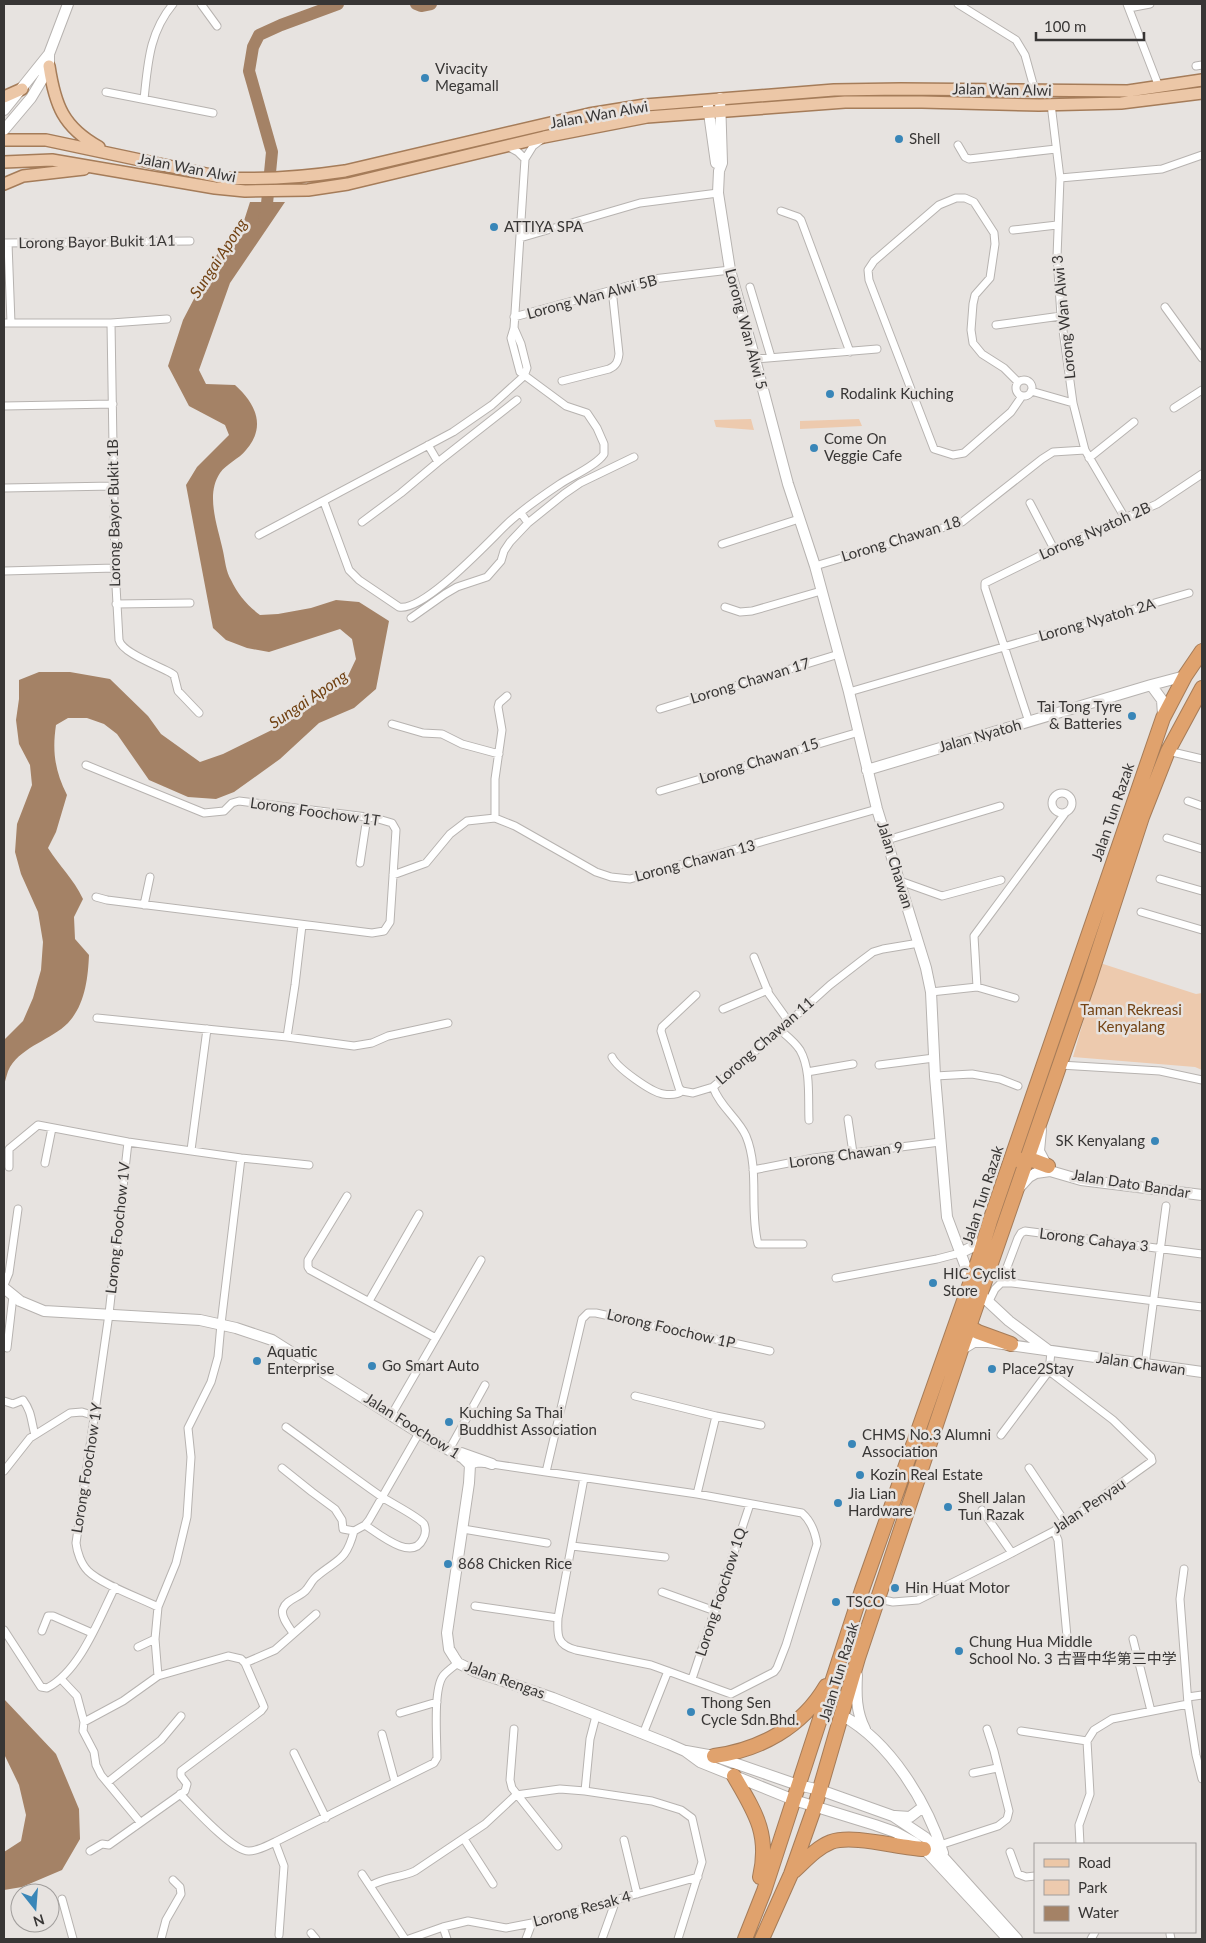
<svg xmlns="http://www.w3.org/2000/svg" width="1206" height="1943" viewBox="0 0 1206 1943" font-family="Lato,'Noto Sans SC',sans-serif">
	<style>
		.green { fill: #edcaae }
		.water { fill: #a48266 }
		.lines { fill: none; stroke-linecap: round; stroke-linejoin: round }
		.river { stroke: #a48266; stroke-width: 12 }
		.street-casing { stroke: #b7b3b0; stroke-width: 9 }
		.secondary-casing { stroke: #b7b3b0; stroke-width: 12 }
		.primary-casing { stroke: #a57c59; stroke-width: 14 }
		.highway-casing { stroke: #a57c59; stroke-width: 16 }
		.street { stroke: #fff; stroke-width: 7 }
		.secondary { stroke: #fff; stroke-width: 10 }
		.primary { stroke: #ecc7a7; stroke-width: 11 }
		.highway { stroke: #e0a26d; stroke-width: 14 }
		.poi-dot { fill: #3986b8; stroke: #e7e3e0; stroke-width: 2 }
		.labels { text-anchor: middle; stroke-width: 5; stroke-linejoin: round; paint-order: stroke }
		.poi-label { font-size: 15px; fill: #383635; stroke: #e7e3e0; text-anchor: start }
		.street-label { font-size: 15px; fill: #383635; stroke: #e7e3e0 }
		.park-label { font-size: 15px; fill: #744415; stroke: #e7e3e0 }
		.water-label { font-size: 16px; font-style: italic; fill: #714213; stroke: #e7e3e0 }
	</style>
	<rect width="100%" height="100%" fill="#e7e3e0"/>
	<path class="green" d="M751 419 754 430 716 427 714 420Z
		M859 419 862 426 800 429V421Z
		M1100 963 1196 994 1202 993V1070L1195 1067 1073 1057Z"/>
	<path class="water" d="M250 202H285L230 283 199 370 206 384 235 385C255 403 267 426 246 450 239 459 226 464 220 473 205 495 218 527 223 551 225 560 226 572 231 580 238 595 247 605 260 615L278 614 311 608 336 600 359 602 389 621 376 689 354 708 319 723 280 759 234 792 216 799 188 797 149 780 117 734 104 724 87 718H68L56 725C52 752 55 771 67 795L56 832 48 848C60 867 73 878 83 899L74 917 75 939 89 955C88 978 85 1005 68 1023 51 1040 23 1046 10 1067 7 1072 6 1079 4 1085V1040L23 1021 33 998 41 970 43 942 38 912 21 874 15 852 17 824 32 785 30 765 19 744 16 720 19 699V680L39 672H70L110 679 148 716 161 734 200 762 223 754 282 725 301 708 346 680 356 659 352 639 340 629 269 652 247 648 226 640 213 628 186 485 197 467 229 435 225 425 189 406 168 366 183 320 222 245 241 230Z
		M4 1699 56 1754 79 1809 80 1839 62 1870 22 1887 4 1890V1852L21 1841 26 1815 19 1785 4 1754Z"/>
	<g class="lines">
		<path class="river" d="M416 4 421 6 431 4
			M264 217 266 214 272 152 249 71 253 47 259 35 281 25 338 4"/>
		<defs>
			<path id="street" d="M201 4 217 26
				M958 4 1016 40 1025 55 1035 91
				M1127 4 1159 87
				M1129 8 1150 4
				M1196 66 1202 65
				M106 92 213 113
				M144 99C148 63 149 33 173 4
				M1051 104 1060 178 1057 257 1061 316 1073 403 1085 450 1125 518
				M958 145 965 157 969 159 1056 149
				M507 146 518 152 525 159
				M1060 178 1162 169 1202 155
				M781 211 798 217 801 220 850 352
				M1013 230 1057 225
				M520 238 640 203 718 193
				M4 243 190 241
				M8 243 11 323
				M750 287 771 357
				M1165 307 1202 358
				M514 317 653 279 730 270
				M4 323H111L167 319
				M111 323 115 568 119 640C122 653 159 666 171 673L174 675 178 691 199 713
				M996 325 1061 316
				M755 359 877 349
				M1016 388a8 8 0 1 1 16 0a8 8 0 1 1-16 0Z
				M562 381 609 369C616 366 618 362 619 354L612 289
				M1018 382 1004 368 982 354 973 343 971 330 973 304 975 295 990 278 995 244 994 233 974 202 965 198H956L939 205 874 261 868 270 869 280 934 449 953 455 964 453 1011 412 1022 396
				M1031 391 1073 403
				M4 406 113 404
				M1174 408 1202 390
				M428 445 438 462 517 400
				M1089 458 1134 422
				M4 488 114 486
				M324 502 349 570 359 580 399 607C424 612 489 541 507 524 523 509 542 496 560 484 572 476 596 466 604 454V444L597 428 587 413 566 406 520 372 511 338 514 328 525 159 533 146 541 140
				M1030 503 1054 549
				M521 513 528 523 564 494 580 483 634 457
				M362 522 401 493 438 462
				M259 535 453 432 492 405 524 376 527 368 521 344 514 328
				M722 544 799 519
				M815 566 962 522 1042 459 1053 452 1085 450
				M4 571 115 568
				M116 604 190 603
				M725 607 740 612 752 611 821 591
				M411 618 445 594 457 587 487 577 501 561 504 551 510 542 528 523
				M849 692 1189 593
				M660 709 839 654
				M1029 722 985 588V583L1054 549 1157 504 1202 474
				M392 724 423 733 442 734 462 744 499 754
				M1168 751 1202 759
				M86 765 204 813 224 811 232 803 239 801 375 818 392 823 396 830 390 922 384 931 372 933 107 900 96 897
				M660 791 859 732
				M1052 803a10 10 0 1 1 20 0a10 10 0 1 1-20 0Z
				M1188 801 1202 806
				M495 818V779L502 730 498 707 499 703 507 696
				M1167 838 1202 849
				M887 840 1000 806
				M360 863 367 817
				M393 875 426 863 450 834 467 821 495 818 515 826 596 872 611 877 630 879 877 809
				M1160 879 1202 891
				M900 881 942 896 1001 880
				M144 905 150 877
				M1141 912 1202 930
				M754 957 769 994 789 1022
				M977 987 974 936 1066 812
				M931 992 977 987 1015 998
				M696 995 662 1027 661 1031 679 1088 682 1091 693 1093 713 1087 780 1030 830 985 861 961 873 952 883 949 919 943
				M723 1009 768 990
				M97 1018 287 1037 354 1046 372 1043 388 1036 448 1023
				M780 1030C787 1036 795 1042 800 1050 811 1069 808 1098 809 1120
				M287 1037 295 985 302 925
				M612 1057C617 1068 651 1092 663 1094 669 1095 677 1095 682 1091
				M879 1065 934 1058
				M1060 1065 1160 1071 1202 1080
				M807 1072 853 1064
				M935 1076 972 1074 1000 1079 1018 1086
				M713 1087C720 1107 738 1118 746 1136 760 1170 749 1209 758 1244H803
				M848 1119 853 1153
				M128 1142 109 1314 76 1543C77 1552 81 1564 88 1571 101 1584 140 1598 158 1607
				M191 1150 207 1029
				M45 1163 52 1128
				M9 1167V1149L38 1125 128 1142 241 1158 309 1165
				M753 1170 814 1158 940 1142
				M347 1196 308 1260V1267L310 1270 436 1338
				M836 1278 937 1259 960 1253
				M1001 1283 1018 1238 1021 1233 1025 1231 1202 1254
				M4 1285 9 1273 18 1209
				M369 1301 419 1214
				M988 1303 995 1289 1001 1283H1012L1202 1307
				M7 1348 13 1296
				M1145 1365 1166 1206
				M1049 1371 1051 1352
				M635 1396 716 1416 697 1494
				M4 1401 13 1404 23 1400C32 1412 31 1421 35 1435
				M392 1414 481 1260
				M716 1416 761 1425
				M286 1427C318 1450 350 1475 382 1497 391 1503 419 1517 424 1524 426 1529 426 1534 423 1539 412 1562 379 1534 365 1525
				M1001 1435 1049 1371
				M449 1450 485 1385
				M470 1465 478 1463 492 1464 546 1472 697 1494 802 1513C811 1521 815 1531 817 1544L786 1645 777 1668 774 1672 731 1694 651 1665 576 1650C557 1645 557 1636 558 1618L584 1478
				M282 1468 312 1492 335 1509 342 1520 343 1529 354 1531
				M1029 1468 1065 1522
				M4 1471 30 1438 70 1413 82 1412 95 1416
				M546 1472 582 1319 588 1313H596L770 1351
				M982 1510 1012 1553
				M463 1529 547 1543
				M1054 1531 1058 1540 1069 1658
				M572 1546 665 1557
				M1184 1569 1180 1599 1188 1704
				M662 1592 715 1611
				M879 1599 893 1602 918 1600 1004 1557 1054 1531 1152 1461 1151 1457 1113 1420 1049 1371
				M475 1606 558 1618
				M4 1630 41 1687 47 1688C80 1671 99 1619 115 1587
				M42 1631 48 1616H53L92 1633
				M293 1633C289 1627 280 1616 283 1609 286 1600 297 1598 304 1592 309 1588 311 1581 316 1577 337 1559 346 1562 354 1531L365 1525 369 1520 419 1433
				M1133 1639 1151 1711
				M138 1647 155 1639
				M158 1676 228 1656 241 1659 245 1663 275 1650 316 1614
				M61 1679 77 1696 84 1722 83 1731 94 1752 96 1765 101 1775 140 1822
				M692 1679 750 1504
				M1188 1697 1202 1695
				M400 1713 437 1702
				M84 1722 123 1701 158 1676 155 1639 158 1607 176 1563 187 1517 191 1457 188 1428 211 1382 218 1357 221 1324 241 1158
				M514 1729 510 1780 512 1788 558 1846
				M1021 1731 1087 1741
				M382 1734 395 1782
				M643 1734 668 1671
				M294 1753 326 1818
				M973 1773 997 1768
				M108 1782 161 1740 181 1716
				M585 1791 590 1739 596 1716
				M180 1794C193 1807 233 1852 249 1851 258 1851 268 1845 275 1842L434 1763 437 1758C437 1739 433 1690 443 1676 447 1671 453 1667 458 1663
				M464 1839 493 1884
				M624 1840 637 1894
				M275 1842 284 1866 279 1935
				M1080 1844 1079 1825 1090 1794 1087 1741 1094 1730 1112 1719 1188 1704 1196 1755 1202 1779
				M940 1845 998 1826 1007 1819 1009 1811 994 1751 987 1729
				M90 1851 102 1844 109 1845 185 1791 187 1784 181 1776V1771L261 1711 264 1707 262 1702 245 1663
				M1010 1852 1018 1874 1026 1877 1035 1876
				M362 1874 405 1939
				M370 1886C385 1877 400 1878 415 1871L485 1824 516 1795 560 1789 585 1791 652 1801 681 1810 692 1818 702 1862 678 1939
				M62 1899 73 1939
				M443 1927 447 1939
				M311 1933 316 1939
				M1170 1934 1171 1939
				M161 1939 166 1920 181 1894 180 1887 173 1880
				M409 1939 443 1927 468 1921 506 1928 532 1923 698 1877
				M526 1939 532 1923
				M602 1939 616 1900
				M1091 1939 1095 1932"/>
			<path id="secondary" d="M720 98 722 163 719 171 718 193 730 270 755 359 788 484 815 566 849 692 877 809 926 968 931 992 935 1076 947 1217 971 1281
				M708 106 716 163
				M4 110 49 54
				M4 130 31 98 43 78 49 66V54L68 4
				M1151 685 1162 700 1163 715
				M867 770 1151 685 1185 676
				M1041 1130 1039 1151 1047 1166
				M1019 1188 1029 1177 1036 1173 1050 1171 1081 1180 1202 1195
				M960 1253 984 1241
				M4 1288 20 1301 44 1311 200 1320 236 1328 272 1340 419 1433 463 1458 470 1465 469 1483 447 1633 449 1649 454 1657 458 1663 474 1671 553 1698 669 1744 685 1751 700 1762 794 1800 875 1825 895 1832 915 1843 928 1853 1008 1939
				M980 1294 1009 1321 1048 1350
				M961 1350 974 1342H988L1202 1372
				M461 1453 492 1464
				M857 1675C856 1694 856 1712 865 1729
				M843 1716C890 1742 927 1802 943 1853
				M686 1751 714 1756 798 1785 820 1790 893 1816 926 1838 1017 1939
				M895 1816 910 1817 923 1807"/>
			<path id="primary" d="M49 66C55 105 63 127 99 147
				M4 97 22 89
				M4 140H46L225 178C265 180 305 177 345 171L589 114 645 105 834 90 901 89 1128 91 1202 80
				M4 162 52 160 215 188 245 191 308 190 348 184 544 137 647 117 845 102H922L1039 105 1121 103 1202 93
				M4 184 23 176 84 169"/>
			<path id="highway" d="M1020 1161 1027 1158 1048 1166
				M964 1324 978 1332 1011 1344
				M714 1756C760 1750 802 1727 826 1686
				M734 1776C755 1812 770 1834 760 1877
				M794 1871C805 1861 816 1848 831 1842 853 1834 899 1848 924 1849
				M745 1939 764 1891 862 1590 978 1261 990 1221 1163 718 1185 676 1202 651
				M762 1939 791 1874 815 1806 858 1658 961 1350 1089 980 1142 817 1168 751 1202 688"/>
		</defs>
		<use href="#street" class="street-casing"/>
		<use href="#secondary" class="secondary-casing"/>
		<use href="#primary" class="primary-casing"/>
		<use href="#highway" class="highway-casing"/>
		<use href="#street" class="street"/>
		<use href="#secondary" class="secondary"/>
		<use href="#primary" class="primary"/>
		<use href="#highway" class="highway"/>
	</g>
	<g class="poi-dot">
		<circle cx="425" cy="78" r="5"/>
		<circle cx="899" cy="139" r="5"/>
		<circle cx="494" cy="227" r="5"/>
		<circle cx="830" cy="394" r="5"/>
		<circle cx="814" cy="448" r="5"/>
		<circle cx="1132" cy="716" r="5"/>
		<circle cx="1155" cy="1141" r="5"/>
		<circle cx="933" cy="1283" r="5"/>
		<circle cx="257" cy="1361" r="5"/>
		<circle cx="372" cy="1366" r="5"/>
		<circle cx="992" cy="1369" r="5"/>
		<circle cx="449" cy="1422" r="5"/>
		<circle cx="852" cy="1444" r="5"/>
		<circle cx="860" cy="1475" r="5"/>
		<circle cx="838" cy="1503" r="5"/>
		<circle cx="948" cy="1507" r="5"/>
		<circle cx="448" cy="1564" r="5"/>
		<circle cx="895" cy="1588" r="5"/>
		<circle cx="836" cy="1602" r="5"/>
		<circle cx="959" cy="1651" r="5"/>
		<circle cx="691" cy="1712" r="5"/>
	</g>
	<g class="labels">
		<g class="poi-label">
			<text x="435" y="74">Vivacity<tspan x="435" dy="17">Megamall</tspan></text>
			<text x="909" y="144">Shell</text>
			<text x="504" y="232">ATTIYA SPA</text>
			<text x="840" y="399">Rodalink Kuching</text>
			<text x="824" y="444">Come On<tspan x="824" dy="17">Veggie Cafe</tspan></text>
			<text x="1122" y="712" text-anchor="end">Tai Tong Tyre<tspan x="1122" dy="17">&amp; Batteries</tspan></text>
			<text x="1145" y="1146" text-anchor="end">SK Kenyalang</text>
			<text x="943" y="1279">HIC Cyclist<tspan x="943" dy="17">Store</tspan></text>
			<text x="267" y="1357">Aquatic<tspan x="267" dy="17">Enterprise</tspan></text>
			<text x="382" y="1371">Go Smart Auto</text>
			<text x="1002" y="1374">Place2Stay</text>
			<text x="459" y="1418">Kuching Sa Thai<tspan x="459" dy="17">Buddhist Association</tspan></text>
			<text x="862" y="1440">CHMS No.3 Alumni<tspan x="862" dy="17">Association</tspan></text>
			<text x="870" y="1480">Kozin Real Estate</text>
			<text x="848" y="1499">Jia Lian<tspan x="848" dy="17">Hardware</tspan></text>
			<text x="958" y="1503">Shell Jalan<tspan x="958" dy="17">Tun Razak</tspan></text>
			<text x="458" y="1569">868 Chicken Rice</text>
			<text x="905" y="1593">Hin Huat Motor</text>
			<text x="846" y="1607">TSCO</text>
			<text x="969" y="1647">Chung Hua Middle<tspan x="969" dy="17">School No. 3 古晋中华第三中学</tspan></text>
			<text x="701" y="1708">Thong Sen<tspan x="701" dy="17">Cycle Sdn.Bhd.</tspan></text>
		</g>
		<g class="street-label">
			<text transform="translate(1002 90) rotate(1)" y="5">Jalan Wan Alwi</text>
			<text transform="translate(599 115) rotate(-10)" y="5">Jalan Wan Alwi</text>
			<text transform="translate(187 168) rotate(11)" y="5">Jalan Wan Alwi</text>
			<text transform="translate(97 242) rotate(-1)" y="5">Lorong Bayor Bukit 1A1</text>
			<text transform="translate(592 297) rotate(-15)" y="5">Lorong Wan Alwi 5B</text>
			<text transform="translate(1064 317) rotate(-96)" y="5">Lorong Wan Alwi 3</text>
			<text transform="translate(746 329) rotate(75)" y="5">Lorong Wan Alwi 5</text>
			<text transform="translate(114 513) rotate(-91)" y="5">Lorong Bayor Bukit 1B</text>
			<text transform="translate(1095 531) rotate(-24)" y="5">Lorong Nyatoh 2B</text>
			<text transform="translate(901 539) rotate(-17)" y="5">Lorong Chawan 18</text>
			<text transform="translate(1097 620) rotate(-16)" y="5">Lorong Nyatoh 2A</text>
			<text transform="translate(750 681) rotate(-17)" y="5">Lorong Chawan 17</text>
			<text transform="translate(980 736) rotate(-16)" y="5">Jalan Nyatoh</text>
			<text transform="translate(759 761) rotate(-17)" y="5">Lorong Chawan 15</text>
			<text transform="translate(315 812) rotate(8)" y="5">Lorong Foochow 1T</text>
			<text transform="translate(1113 812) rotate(-71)" y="5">Jalan Tun Razak</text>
			<text transform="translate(695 861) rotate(-15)" y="5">Lorong Chawan 13</text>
			<text transform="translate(895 865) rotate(73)" y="5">Jalan Chawan</text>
			<text transform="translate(765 1041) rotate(-41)" y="5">Lorong Chawan 11</text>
			<text transform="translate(846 1155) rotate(-8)" y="5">Lorong Chawan 9</text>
			<text transform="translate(1131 1184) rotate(9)" y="5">Jalan Dato Bandar</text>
			<text transform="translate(983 1195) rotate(-72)" y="5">Jalan Tun Razak</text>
			<text transform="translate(118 1228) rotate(-84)" y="5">Lorong Foochow 1V</text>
			<text transform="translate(1094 1240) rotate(7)" y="5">Lorong Cahaya 3</text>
			<text transform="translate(671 1329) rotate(13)" y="5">Lorong Foochow 1P</text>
			<text transform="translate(1141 1364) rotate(8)" y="5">Jalan Chawan</text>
			<text transform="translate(412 1426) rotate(32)" y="5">Jalan Foochow 1</text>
			<text transform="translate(87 1468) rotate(-81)" y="5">Lorong Foochow 1Y</text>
			<text transform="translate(1089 1506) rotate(-34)" y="5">Jalan Penyau</text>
			<text transform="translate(721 1592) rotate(-72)" y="5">Lorong Foochow 1Q</text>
			<text transform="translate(839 1672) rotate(-73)" y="5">Jalan Tun Razak</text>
			<text transform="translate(505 1680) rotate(20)" y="5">Jalan Rengas</text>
			<text transform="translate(582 1909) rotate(-15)" y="5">Lorong Resak 4</text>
		</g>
		<g class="park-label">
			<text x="1131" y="1015">Taman Rekreasi<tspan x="1131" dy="17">Kenyalang</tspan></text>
		</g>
		<g class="water-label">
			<text transform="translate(218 258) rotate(-57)" y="6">Sungai Apong</text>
			<text transform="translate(308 699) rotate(-34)" y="6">Sungai Apong</text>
		</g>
	</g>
	<rect width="1206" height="1943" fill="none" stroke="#383635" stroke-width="10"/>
	<rect x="1034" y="1843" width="162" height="90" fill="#e7e3e0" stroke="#a19e9c"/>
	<rect x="1044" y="1859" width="25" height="8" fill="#ecc7a7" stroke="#a19e9c"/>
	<text x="1078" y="1868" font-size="15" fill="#383635">Road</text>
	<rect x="1044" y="1880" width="25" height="15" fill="#edcaae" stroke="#a19e9c"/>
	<text x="1078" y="1893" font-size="15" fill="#383635">Park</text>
	<rect x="1044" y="1906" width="25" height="15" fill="#a48266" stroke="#a19e9c"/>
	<text x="1078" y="1918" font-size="15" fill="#383635">Water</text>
	<g transform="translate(35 1908) rotate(163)"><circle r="24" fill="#e7e3e0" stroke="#a19e9c"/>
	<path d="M0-4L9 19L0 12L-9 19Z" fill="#3986b8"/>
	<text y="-8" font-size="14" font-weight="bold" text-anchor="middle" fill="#383635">N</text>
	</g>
	<path d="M1036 32v8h108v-8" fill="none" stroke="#383635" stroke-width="2.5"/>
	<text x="1044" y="32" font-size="15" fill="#383635" stroke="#e7e3e0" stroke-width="4" paint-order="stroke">100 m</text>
</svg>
